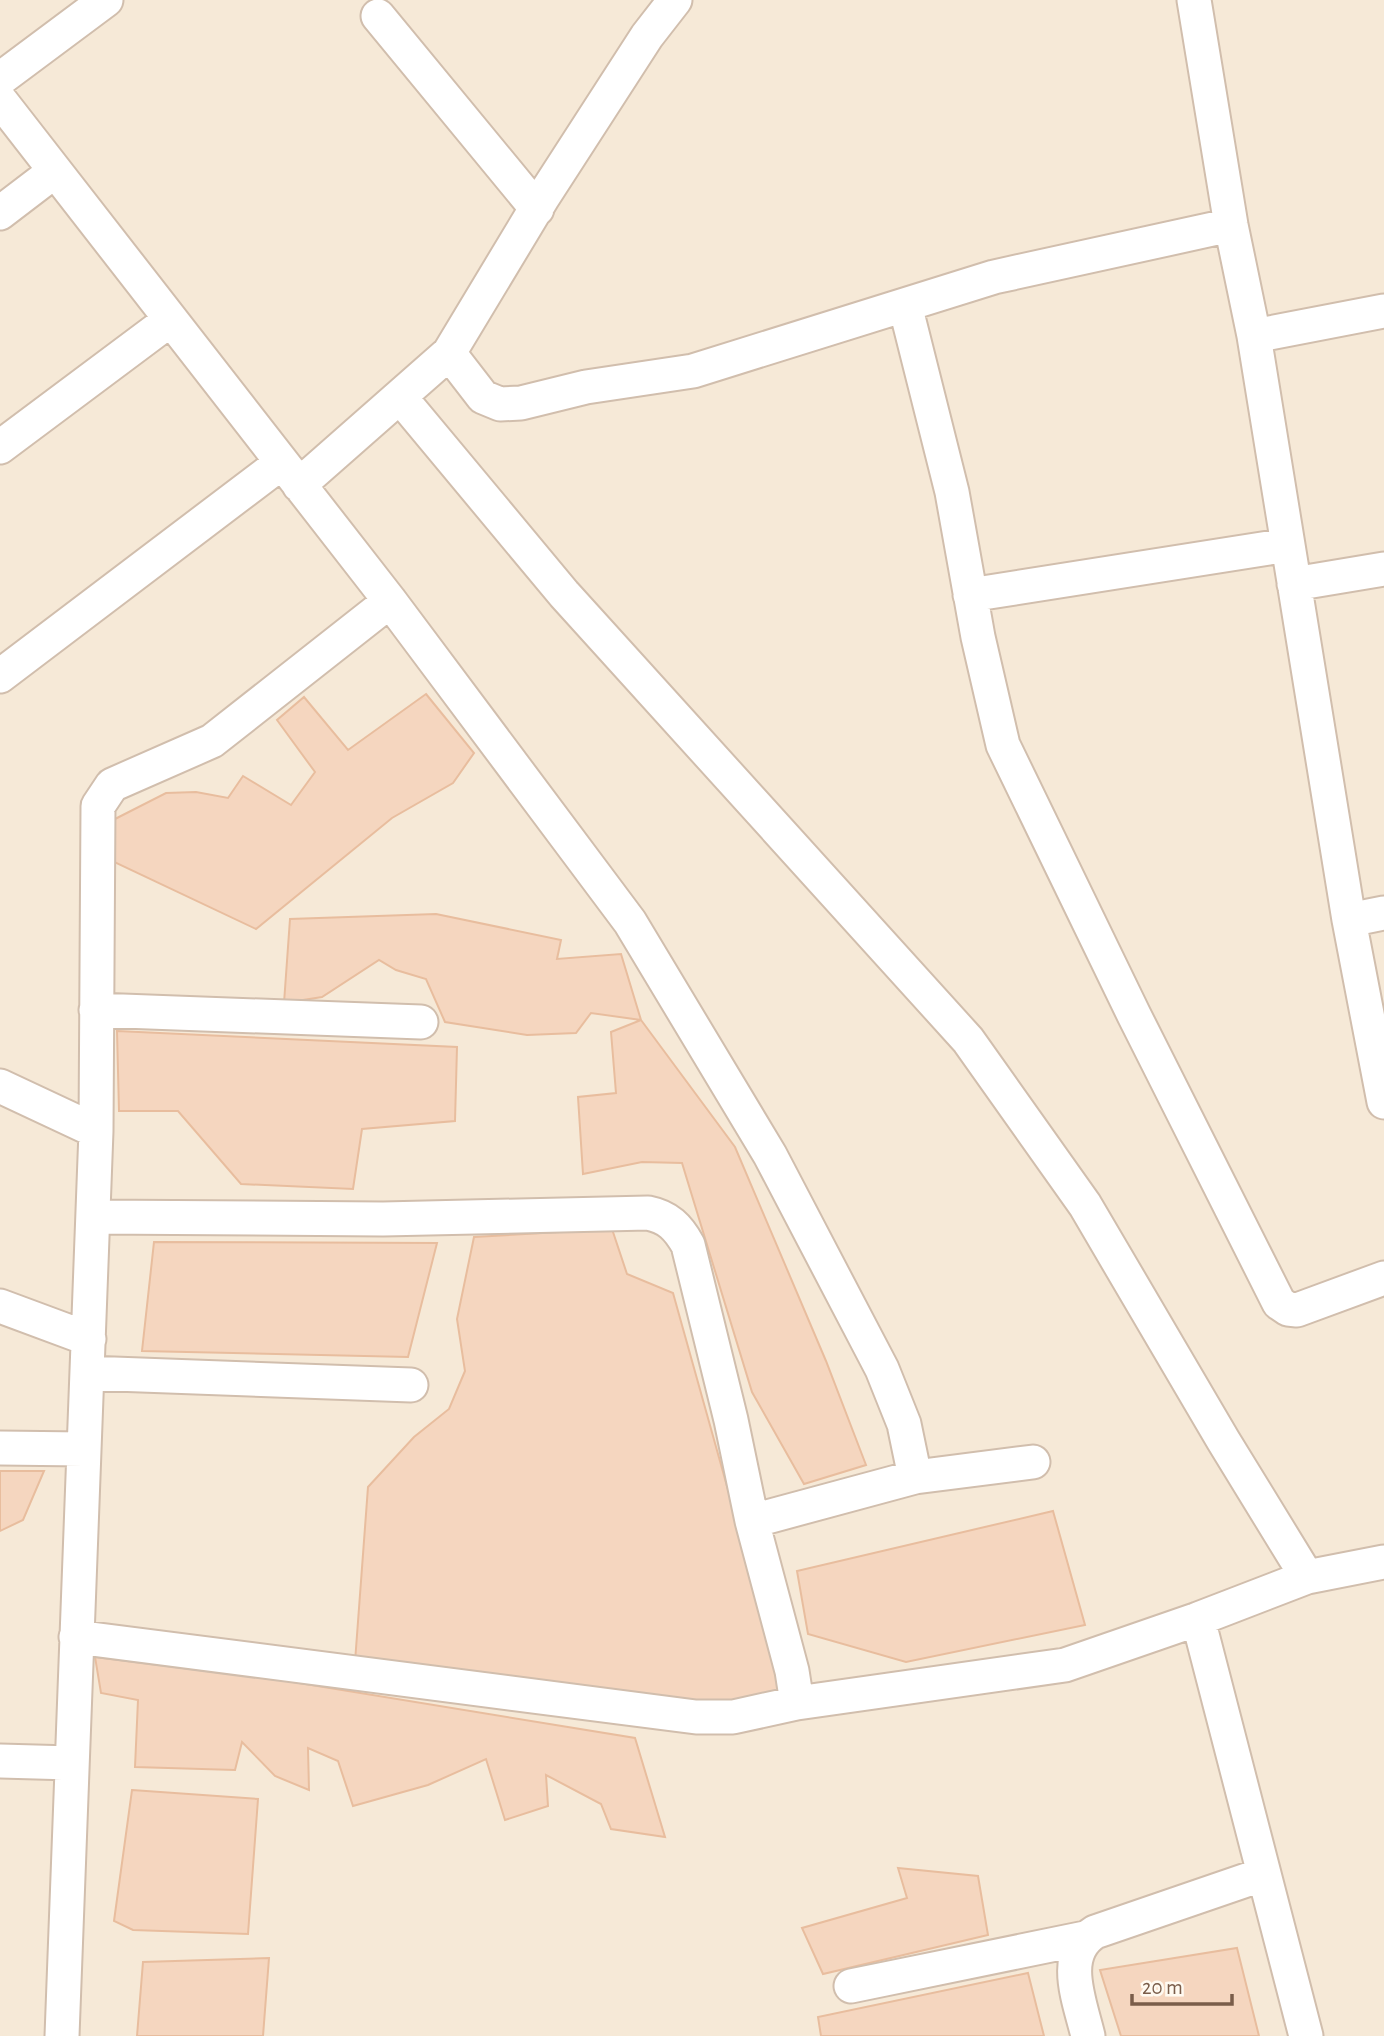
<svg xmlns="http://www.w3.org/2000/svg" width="1384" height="2036" viewBox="0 0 1384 2036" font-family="'Alegreya Sans',sans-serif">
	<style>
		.residential { fill: #f6e9d7 }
		.building { fill: #f5d6bf; stroke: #e8bd9e; stroke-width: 2 }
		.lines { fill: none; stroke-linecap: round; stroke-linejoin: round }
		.street-casing { stroke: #d1bead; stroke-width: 37 }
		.street { stroke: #fff; stroke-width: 33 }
	</style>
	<rect width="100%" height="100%" fill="#fef6e9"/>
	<path class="residential" d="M0 0H1384V2036H0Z"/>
	<path class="building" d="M426 694 474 753 453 783 392 818 256 929 112 861 115 819 166 793 196 792 228 798 243 776 291 805 315 772 277 720 304 697 348 750Z
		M436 914 561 940 557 959 621 954 641 1020 591 1013 576 1033 527 1035 445 1022 426 979 396 970 379 960 322 997 284 1003 290 919Z
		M641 1020 735 1147 826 1361 866 1465 804 1484 752 1392 682 1163 642 1162 583 1174 578 1097 616 1093 611 1032Z
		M117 1031 457 1047 455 1121 362 1129 353 1189 241 1184 178 1111H119Z
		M612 1229 627 1274 673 1293 784 1690 721 1706 355 1662 368 1487 414 1437 449 1409 465 1371 457 1319 474 1237Z
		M154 1242 437 1243 408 1357 142 1351Z
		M0 1471H44L23 1520 0 1531Z
		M1053 1511 1085 1625 906 1662 808 1634 797 1571Z
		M95 1657 287 1681 635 1738 665 1837 611 1829 601 1804 546 1775 548 1806 505 1820 486 1759 428 1785 353 1806 338 1761 308 1748 309 1790 275 1776 242 1742 235 1770 135 1767 138 1700 101 1693Z
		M132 1790 258 1799 248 1934 133 1930 114 1921Z
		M898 1868 978 1876 988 1935 823 1974 802 1928 907 1898Z
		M1237 1948 1259 2036H1121L1100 1970Z
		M269 1958 263 2036H137L143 1962Z
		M1028 1973 1044 2036H821L818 2017Z"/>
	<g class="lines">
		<defs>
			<path id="street" d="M1194 0 1231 225 1254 336 1349 920 1384 1102
				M378 16 537 209
				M0 79 106 0
				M0 100 390 601 630 922 770 1155 882 1369 904 1424 915 1477 752 1521
				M0 213 55 171
				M905 305 952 492 978 637 1003 745 1134 1015 1279 1303 1288 1309 1297 1310 1384 1278
				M1254 336 1384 311
				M449 353 483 397 500 404 521 403 586 387 693 371 994 277 1231 225
				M400 397 564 594 968 1040 1085 1205 1223 1440 1307 1577
				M0 447 170 320
				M299 485 449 353 543 197 647 36 675 0
				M1294 584 1384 569
				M970 595 1288 545
				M0 676 281 463
				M1349 920 1384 913
				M96 1010 421 1022
				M0 1086 96 1131
				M93 1217 383 1219 648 1213C668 1217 678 1227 688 1245L731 1420 752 1521 792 1671 797 1703 1065 1665 1198 1619 1307 1577 1384 1562
				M0 1306 89 1339
				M87 1373 411 1385
				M0 1448 83 1449
				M915 1477 1033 1462
				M1198 1619 1306 2036
				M76 1637 696 1717H733L797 1703
				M0 1761 72 1763
				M851 1986 1085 1938
				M62 2036 96 1131 98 806 112 785 212 741 390 601
				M1088 2036C1080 2002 1059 1954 1095 1932L1264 1874"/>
		</defs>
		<use href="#street" class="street-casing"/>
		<use href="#street" class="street"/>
	</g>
	<path d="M1132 1994v10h100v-10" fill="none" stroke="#7a5d4a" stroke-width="3.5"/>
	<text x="1142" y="1994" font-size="21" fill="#7a5d4a" stroke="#fffaf1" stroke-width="5" paint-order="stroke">20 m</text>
</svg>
